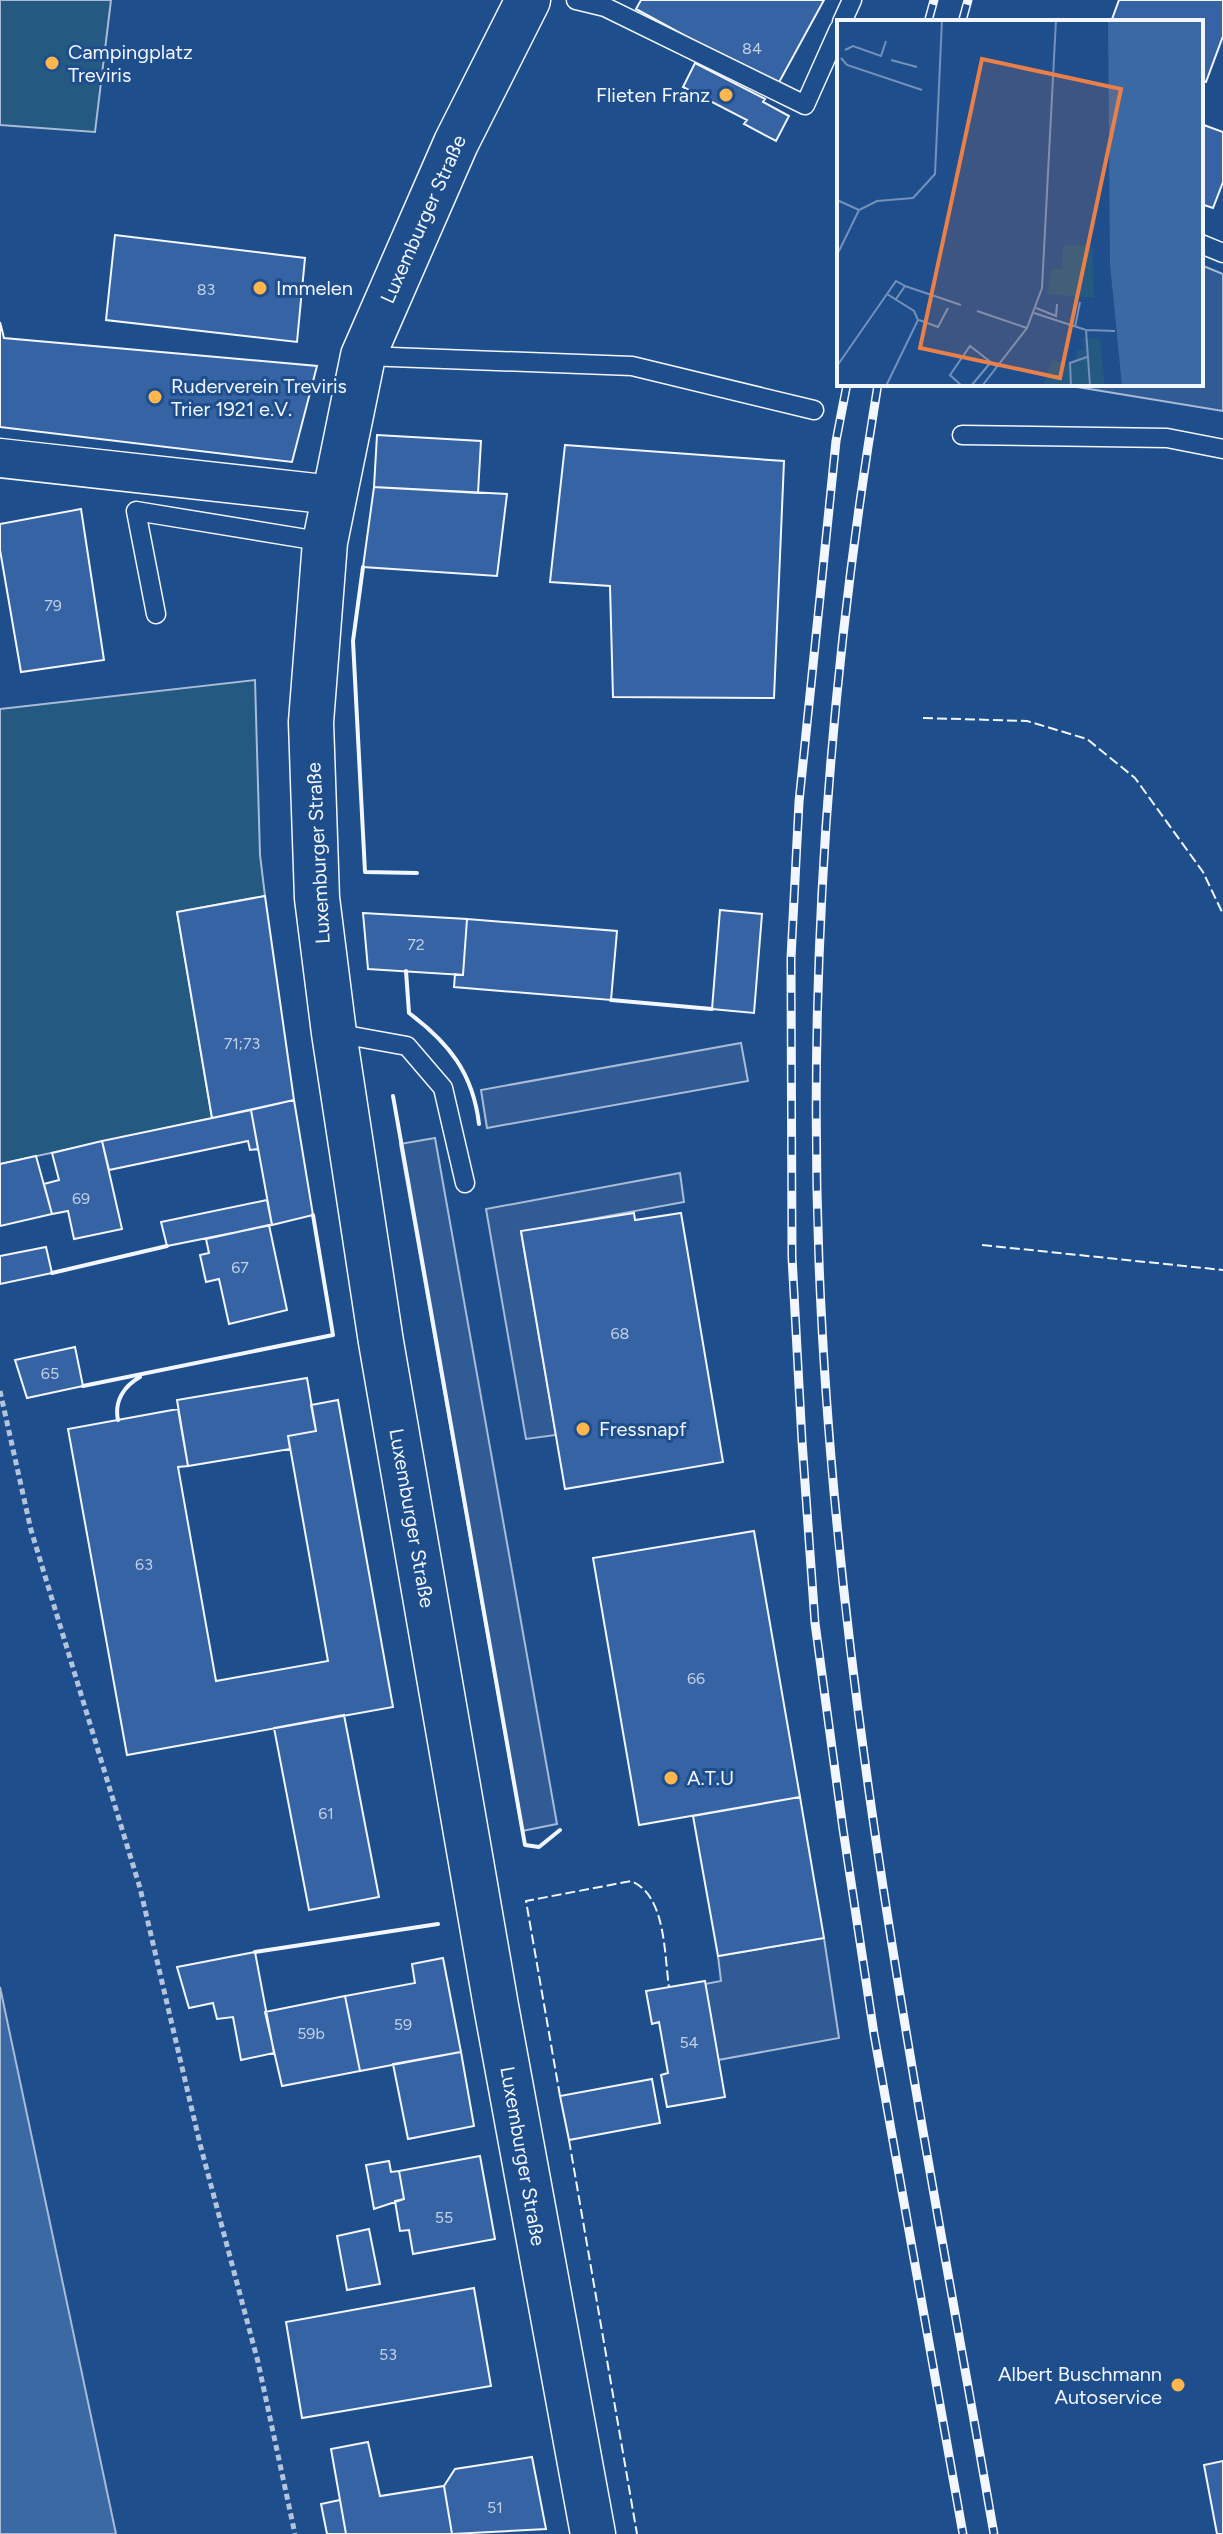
<svg xmlns="http://www.w3.org/2000/svg" width="1223" height="2534" viewBox="0 0 1223 2534" font-family="Figtree,sans-serif">
	<style>
		.green { fill: #245a82; stroke: #a8bbd7; stroke-width: 2 }
		.parking { fill: #305b95; stroke: #a8bbd7; stroke-width: 2 }
		.water { fill: #3b69a3; stroke: #a8bbd7; stroke-width: 2 }
		.building { fill: #3563a3; stroke: #f2f6ff; stroke-width: 2 }
		.lines { fill: none; stroke-linecap: round; stroke-linejoin: round }
		.service-casing { stroke: #f2f6ff; stroke-width: 21 }
		.minor-casing { stroke: #f2f6ff; stroke-width: 41 }
		.primary-casing { stroke: #f2f6ff; stroke-width: 47 }
		.path { stroke: #b3c4dc; stroke-width: 5; stroke-dasharray: 6 4; stroke-linecap: butt }
		.service { stroke: #1f4e8c; stroke-width: 18 }
		.minor { stroke: #1f4e8c; stroke-width: 38 }
		.primary { stroke: #1f4e8c; stroke-width: 44 }
		.rail-casing { stroke: #f2f6ff; stroke-width: 9 }
		.rail { stroke: #1f4e8c; stroke-width: 6; stroke-dasharray: 18; stroke-linecap: butt }
		.fence { stroke: #f2f6ff; stroke-width: 2; stroke-dasharray: 10 4; stroke-linecap: butt }
		.wall { stroke: #f2f6ff; stroke-width: 4 }
		.poi-dot { fill: #ffb74d; stroke: #1f4e8c; stroke-width: 3 }
		.labels { text-anchor: middle; stroke-width: 6; stroke-linejoin: round; paint-order: stroke }
		.number-label { font-size: 16px; fill: #c3d1e8 }
		.poi-label { font-size: 20px; fill: #f2f6ff; stroke: #1f4e8c; text-anchor: start }
		.street-label { font-size: 20px; fill: #f2f6ff; stroke: #1f4e8c }
		.inset-road { fill: none; stroke: #7391ba; stroke-width: 2 }
		.view { fill: #ea8049; fill-opacity: 0.15; stroke: #ea8049; stroke-width: 4 }
		.inset-edge { fill: none; stroke: #f2f6ff; stroke-width: 4 }
	</style>
	<rect width="100%" height="100%" fill="#1f4e8c"/>
	<path class="green" d="M0 0H111L95 132 0 125Z
		M255 680 260 855 265 896 177 912 212 1118 0 1164V709Z"/>
	<path class="parking" d="M1201 265 1223 274V411L1059 384H1201Z
		M741 1043 748 1081 487 1128 481 1090Z
		M435 1138 557 1824 522 1831 400 1144Z
		M680 1173 684 1202 521 1232 556 1435 526 1439 486 1209Z
		M824 1938 839 2038 718 2060 705 1984 721 1981 718 1956Z"/>
	<path class="water" d="M0 1987 116 2534H0Z"/>
	<path class="building" d="M641 0H824L777 86 636 9Z
		M1119 0H1223V36L1206 82 1201 80V22H1111Z
		M695 63 765 99 763 102 789 116 776 141 744 124 747 120 683 87Z
		M1201 124 1223 132V182L1213 208 1201 204Z
		M115 235 305 258 297 342 106 320Z
		M0 322 4 338 317 366 292 462 0 427Z
		M377 435 481 441 478 493 374 487Z
		M565 445 784 461 774 698 613 697 610 586 550 582Z
		M374 487 507 494 497 576 363 567Z
		M81 509 104 660 21 672 0 550V524Z
		M265 896 294 1100 212 1118 177 912Z
		M720 910 762 914 754 1013 712 1009Z
		M363 913 467 919 463 975 368 969Z
		M467 919 617 931 611 1000 454 987 455 974 463 975Z
		M294 1100 313 1215 272 1225 251 1110Z
		M251 1110 258 1149 250 1150 248 1141 109 1170 102 1141Z
		M102 1141 122 1229 74 1239 68 1211 52 1214 44 1184 59 1180 52 1153Z
		M36 1156 52 1214 0 1226V1164Z
		M267 1200 272 1225 167 1246 161 1222Z
		M634 1213 635 1220 681 1213 723 1462 565 1489 521 1231Z
		M269 1225 287 1310 229 1324 219 1279 206 1282 200 1255 209 1253 206 1239Z
		M46 1247 52 1273 0 1284V1256Z
		M75 1347 83 1386 27 1398 15 1360Z
		M307 1378 316 1431 288 1436 290 1449 188 1466 177 1400Z
		M338 1400 393 1707 127 1755 68 1429 178 1409 188 1466 178 1467 216 1681 328 1661 288 1436 316 1431 311 1405Z
		M754 1531 800 1797 639 1825 593 1558Z
		M344 1715 379 1897 309 1910 274 1728Z
		M800 1797 824 1938 718 1956 693 1816Z
		M255 1952 274 2053 241 2060 233 2017 217 2019 213 2003 189 2008 177 1967Z
		M443 1958 461 2052 360 2071 345 1996 415 1983 412 1964Z
		M705 1981 725 2097 667 2107 661 2075 668 2073 659 2022 652 2024 646 1991Z
		M345 1996 360 2071 282 2086 265 2012Z
		M461 2052 474 2126 408 2139 393 2064Z
		M652 2079 660 2123 569 2140 560 2096Z
		M480 2156 495 2239 413 2254 409 2230 400 2231 395 2201 404 2199 399 2171Z
		M389 2161 391 2172 399 2171 404 2199 374 2209 366 2165Z
		M369 2229 380 2284 347 2290 337 2236Z
		M474 2288 491 2386 302 2418 286 2322Z
		M368 2442 380 2496 444 2486 452 2534H346L331 2449Z
		M532 2457 546 2529 452 2534 444 2486 455 2469Z
		M1223 2461V2534H1217L1204 2465Z
		M340 2500 346 2534H327L321 2504Z"/>
	<g class="lines">
		<defs>
			<path id="service" d="M576 0 605 7 805 105 839 29
				M842 22 852 0
				M1201 244 1223 253
				M365 356 632 366 814 410
				M962 435 1167 438 1223 449
				M156 614 136 511 325 542
				M335 1033 407 1046 443 1088 465 1183"/>
			<path id="minor" d="M0 458 333 495"/>
			<path id="primary" d="M528 0 456 143 363 356 325 542 311 722 317 898 334 1033 381 1342 496 2006 593 2534"/>
		</defs>
		<use href="#service" class="service-casing"/>
		<use href="#minor" class="minor-casing"/>
		<use href="#primary" class="primary-casing"/>
		<path class="path" d="M0 1391 31 1530 140 1888 200 2144 258 2362 295 2534"/>
		<use href="#service" class="service"/>
		<use href="#minor" class="minor"/>
		<use href="#primary" class="primary"/>
		<defs>
			<path id="rail" d="M928 22 934 0
				M962 22 968 0
				M847 384 836 441 799 802 791 958 792 1257 802 1441 815 1623 843 1829 874 2034 963 2534
				M878 384C830 673 808 969 819 1262 835 1690 921 2113 994 2534"/>
		</defs>
		<use href="#rail" class="rail-casing"/>
		<use href="#rail" class="rail"/>
		<path class="fence" d="M923 718 1027 721 1087 739 1135 778 1203 872 1223 914
			M982 1245 1223 1270
			M560 2096 526 1901 631 1881C666 1895 664 1953 669 1987
			M569 2140 637 2534"/>
		<path class="wall" d="M363 567 353 641 365 872 417 873
			M406 971 409 1013C449 1043 473 1073 479 1124
			M611 1000 712 1009
			M393 1096 525 1845 539 1847 560 1830
			M52 1273 167 1246
			M83 1386 333 1335 313 1215
			M118 1420C114 1401 124 1386 140 1377
			M255 1952 438 1924"/>
	</g>
	<g class="poi-dot">
		<circle cx="52" cy="63" r="8"/>
		<circle cx="726" cy="95" r="8"/>
		<circle cx="260" cy="288" r="8"/>
		<circle cx="155" cy="397" r="8"/>
		<circle cx="583" cy="1429" r="8"/>
		<circle cx="671" cy="1778" r="8"/>
		<circle cx="1178" cy="2385" r="8"/>
	</g>
	<g class="labels">
		<g class="number-label">
			<text x="752" y="54">84</text>
			<text x="206" y="295">83</text>
			<text x="53" y="611">79</text>
			<text x="416" y="950">72</text>
			<text x="242" y="1049">71;73</text>
			<text x="81" y="1204">69</text>
			<text x="240" y="1273">67</text>
			<text x="620" y="1339">68</text>
			<text x="50" y="1379">65</text>
			<text x="144" y="1570">63</text>
			<text x="696" y="1684">66</text>
			<text x="326" y="1819">61</text>
			<text x="403" y="2030">59</text>
			<text x="311" y="2039">59b</text>
			<text x="689" y="2048">54</text>
			<text x="444" y="2223">55</text>
			<text x="388" y="2360">53</text>
			<text x="495" y="2513">51</text>
		</g>
		<g class="poi-label">
			<text x="68" y="59">Campingplatz<tspan x="68" dy="23">Treviris</tspan></text>
			<text x="710" y="102" text-anchor="end">Flieten Franz</text>
			<text x="276" y="295">Immelen</text>
			<text x="171" y="393">Ruderverein Treviris<tspan x="171" dy="23">Trier 1921 e.V.</tspan></text>
			<text x="599" y="1436">Fressnapf</text>
			<text x="687" y="1785">A.T.U</text>
			<text x="1162" y="2381" text-anchor="end">Albert Buschmann<tspan x="1162" dy="23">Autoservice</tspan></text>
		</g>
		<g class="street-label">
			<text transform="translate(423 219) rotate(-66)" y="7">Luxemburger Straße</text>
			<text transform="translate(318 853) rotate(-93)" y="7">Luxemburger Straße</text>
			<text transform="translate(412 1518) rotate(80)" y="7">Luxemburger Straße</text>
			<text transform="translate(523 2156) rotate(80)" y="7">Luxemburger Straße</text>
		</g>
	</g>
	<g transform="translate(837 20)">
		<rect width="366" height="366" fill="#1f4e8c"/>
		<path d="M226 225H255L257 278 210 274 214 249H225ZM246 318 263 319 268 366H206L215 340 229 344 240 337V330H247Z" fill="#245a82"/>
		<path d="M271 0H366V366H285L273 244Z" fill="#3b69a3"/>
		<path class="inset-road" d="M8 30 16 26 44 36 49 21M4 38 10 45 85 70M54 40 80 47M0 180 22 190M0 235 22 190 40 181 76 178 98 154 105 0M68 266 124 285M199 288 219 296 220 284M140 291 190 308M197 293 249 310 278 311M82 300 101 307 111 288M238 307 243 282M249 310 253 366M0 346 59 261 68 266 59 279M49 366 81 300 77 291 50 274M125 366 113 355 133 326 160 347M134 366 154 342M145 366 190 308 205 268 219 0M234 366 233 343 250 337"/>
		<path class="view" d="M145 39 284 69 223 358 83 328Z"/>
		<rect width="366" height="366" class="inset-edge"/>
	</g>
</svg>
